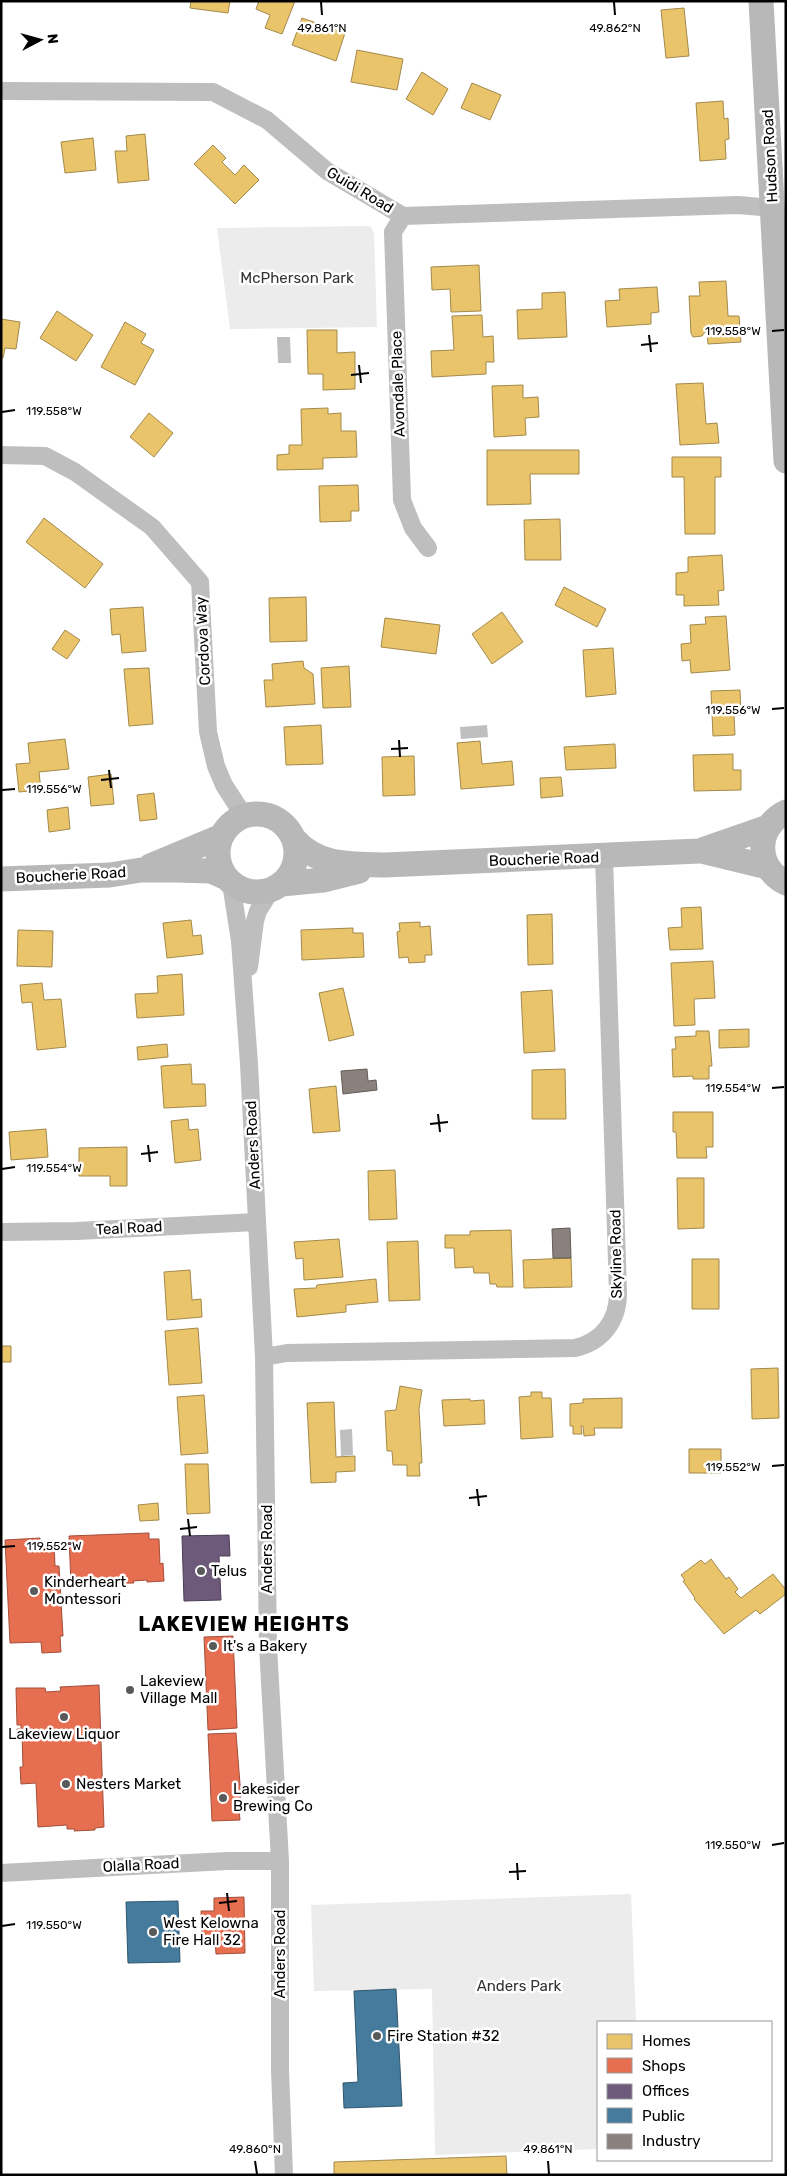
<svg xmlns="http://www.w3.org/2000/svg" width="787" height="2176" viewBox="0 0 787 2176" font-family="Rubik,sans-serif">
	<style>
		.green { fill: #ececec }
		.water { fill: #bfbfbf }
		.homes { fill: #e9c46a; stroke: #a3894a }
		.shops { fill: #e76f51; stroke: #a24e39 }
		.offices { fill: #6d597a; stroke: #4c3e55 }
		.public { fill: #457b9d; stroke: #30566e }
		.industry { fill: #8a817c; stroke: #615a57 }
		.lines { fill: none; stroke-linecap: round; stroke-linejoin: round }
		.minor { stroke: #bebebe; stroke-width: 18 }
		.secondary { stroke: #b8b8b8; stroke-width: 25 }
		.ticks { fill: none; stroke: #000; stroke-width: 2 }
		.poi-dot { fill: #595959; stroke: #fff; stroke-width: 2 }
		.labels { text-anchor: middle; stroke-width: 5; stroke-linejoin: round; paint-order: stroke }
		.street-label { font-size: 15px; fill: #000; stroke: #fff }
		.park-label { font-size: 15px; fill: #333; stroke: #fff }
		.poi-label { font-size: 15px; fill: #000; stroke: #fff; text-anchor: start }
		.district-label { font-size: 20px; font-weight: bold; letter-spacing: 1px; fill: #000; stroke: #fff }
		.ticks-label { font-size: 12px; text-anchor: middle; fill: #000; stroke: #fff; stroke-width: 5; stroke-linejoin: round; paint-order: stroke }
	</style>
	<rect width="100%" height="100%" fill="#fff"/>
	<path class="green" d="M368 226 371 227 374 233 377 327 230 329 217 228Z
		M631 1894 636 2022H598V2149L435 2155 432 1989 314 1991 311 1905Z"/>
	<path class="water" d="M277 337H290L291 363H278Z
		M487 725 488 737 461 739 460 727Z
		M352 1429 353 1455 341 1456 340 1430Z"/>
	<path class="homes" d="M191 1H230L228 13 190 8Z
		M259 1H295L282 34 265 28 270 15 256 9Z
		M684 8 689 56 666 58 661 10Z
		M302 18 345 33 336 61 292 45Z
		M357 50 403 59 397 90 351 82Z
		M422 72 448 89 433 115 406 99Z
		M472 83 501 95 490 120 461 108Z
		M723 101 724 119 728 118 729 139 725 140 726 159 700 161 696 103Z
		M145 134 149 180 118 183 115 151H127L126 136Z
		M93 138 96 170 65 173 61 142Z
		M213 145 226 158 222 162 235 175 244 165 259 180 235 204 194 164Z
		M479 265 481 311 451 312 450 289 432 290 431 267Z
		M726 281 728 316H739L741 342 708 344 707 332H705L702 336 693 337 691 333 689 296H700L699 282Z
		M657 287 659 312 651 313V324L607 327 605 301 620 300 619 289Z
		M565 292 567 337 518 339 517 310 542 309V293Z
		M57 311 93 335 76 361 40 338Z
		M482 315 483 337 493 336 494 362H486V374L432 377 431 351 454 350 452 316Z
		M1 319 20 322 16 349 5 348 3 358H1Z
		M125 322 146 334 141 343 154 350 135 385 101 367Z
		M307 330H337V353L355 352V389L323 390V374H308Z
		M703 383 706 424 717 423 719 443 680 445 676 384Z
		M523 385V398L538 397 539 417 525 418 526 435 494 437 492 386Z
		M328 408V414L341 413V431H356L357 457 323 458V469L277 470V455L289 454V445H302L301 409Z
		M149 413 173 433 154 457 130 437Z
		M487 450H579V474H530L531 504 487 505Z
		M672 457H721V477H715V534H685L684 477H672Z
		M358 485 359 511H351V521L320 522 319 486Z
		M44 518 103 564 85 588 26 542Z
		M560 519 561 560H525L524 520Z
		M722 555 724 590 718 591 719 605 684 606V595H676V573L688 572V557Z
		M564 587 606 609 597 627 555 605Z
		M306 597 307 641 270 642 269 598Z
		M143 607 146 651 122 653 120 634 112 635 110 609Z
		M502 612 523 642 492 664 472 634Z
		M726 616 730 670 691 673 690 660 682 661 681 644 691 643 690 625 706 624 705 617Z
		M385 618 440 625 436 654 381 647Z
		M65 630 80 640 67 659 52 649Z
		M613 648 616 694 586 697 583 650Z
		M303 661 304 668 313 674 315 704 266 707 264 680H273L272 664Z
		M349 666 351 707 323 708 321 668Z
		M149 668 153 724 129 726 124 669Z
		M740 690 741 715 734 716 735 735 713 736 711 691Z
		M321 725 323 764 286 765 284 727Z
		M65 739 69 769 39 772 41 790 19 792 16 764 30 763 28 743Z
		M480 741 482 764 512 761 514 785 461 789 457 743Z
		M615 744 616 768 566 770 564 747Z
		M733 754V770H741V790L694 791 693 755Z
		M414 756 415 795 383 796 382 757Z
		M111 774 114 804 91 806 88 777Z
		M561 777 563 796 541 798 540 778Z
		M154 793 157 819 140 821 137 795Z
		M68 807 70 829 49 832 47 810Z
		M701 907 703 949 670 950 668 928 682 927 681 908Z
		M552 914 553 964 528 965 527 915Z
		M191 920 193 936 201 935 203 954 167 958 163 923Z
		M420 922V927L430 926 432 955H425V962L409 963 408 957 399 958 397 932 400 931 399 923Z
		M353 928V933H363L364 957 302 960 301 930Z
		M18 930 53 931 52 967 17 966Z
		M713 961 715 998 694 999 695 1025 674 1026 671 963Z
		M182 974 184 1015 137 1018 135 994 158 993 157 976Z
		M42 983 44 1000 61 999 66 1047 37 1050 32 1002 22 1003 20 985Z
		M343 988 354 1035 329 1041 319 993Z
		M552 990 555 1051 524 1053 521 992Z
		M749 1029V1047L719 1048V1030Z
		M696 1031H709L712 1066H709V1079H693V1076L673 1077 672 1049H676L675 1037 696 1036Z
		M167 1044 168 1057 138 1060 137 1047Z
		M191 1064 192 1084H205L206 1106 164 1108 161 1066Z
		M565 1069 566 1119H532V1070Z
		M336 1086 340 1131 313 1133 309 1089Z
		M673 1112H713V1147H706L707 1158H677L676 1132H673Z
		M188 1119 189 1130 198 1129 201 1160 175 1163 171 1121Z
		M46 1129 48 1157 11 1160 9 1132Z
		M127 1147V1186H110V1176H79V1148Z
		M395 1170 397 1219 369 1220 368 1171Z
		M677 1178H704V1228L678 1229Z
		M511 1230 513 1287H497L496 1284H490L489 1273H474L473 1267 455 1268 454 1248H445V1235H470V1231Z
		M339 1239 343 1277 304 1280 303 1258 296 1259 294 1242Z
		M418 1241 420 1300 389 1301 387 1242Z
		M571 1258 572 1287 524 1288 523 1260Z
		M692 1259H719V1309H692Z
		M190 1270 192 1300 201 1299 202 1317 167 1320 164 1272Z
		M376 1279 378 1302 346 1305V1312L297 1317 294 1289 316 1288 317 1285Z
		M198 1328 202 1383 169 1385 165 1331Z
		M1 1346H11V1362H1Z
		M778 1368 779 1418 752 1419 751 1369Z
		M400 1386 422 1390 419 1409 422 1463H419L420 1476H407V1465H393L392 1451H387L385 1411 396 1410Z
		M531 1392H542V1398H551L553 1437 521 1439 519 1397 531 1396Z
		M204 1395 208 1453 181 1455 177 1397Z
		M622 1398V1428H594L595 1435 584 1436 583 1426H581L582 1434H573V1426H570V1404L583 1403V1399Z
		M470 1399V1401L484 1400 485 1424 444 1426 442 1400Z
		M334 1402 336 1457 355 1456V1471L336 1472V1482L311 1483 307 1403Z
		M689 1449H721V1473H689Z
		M185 1464H208L210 1513 187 1514Z
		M158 1503 159 1520 140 1521 138 1505Z
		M711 1559 726 1579 729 1577 738 1589 735 1592 741 1598 773 1574 786 1590V1594L760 1614 756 1610 724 1634 694 1599 695 1598 683 1581 685 1580 681 1575 701 1560 705 1564Z
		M506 2156 507 2175H334V2162Z"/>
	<path class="shops" d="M149 1533V1539H159L160 1564 163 1563 164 1581 147 1582V1580L133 1581 134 1583 71 1584 69 1536Z
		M40 1538V1542L54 1541 55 1566H59L63 1636H60L61 1652 42 1653 41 1642 10 1643 5 1540Z
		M233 1636 237 1728 208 1730 204 1637Z
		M99 1685 104 1827 95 1828V1830L74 1831 75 1829H67V1825L38 1827 36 1783 21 1784 20 1767H23L22 1733H17V1729H21V1725H17L16 1688H45L46 1692 61 1691 60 1687Z
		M236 1733 241 1797 238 1798 240 1820 212 1821 208 1734Z
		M244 1897 245 1953 216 1954 215 1940H202L201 1911H214V1898Z"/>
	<path class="offices" d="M229 1535 230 1556H219L221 1600 184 1601 182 1536Z"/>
	<path class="public" d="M178 1901 180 1962 128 1963 126 1902Z
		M396 1989 402 2106 344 2108 343 2083 358 2082 354 1991Z"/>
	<path class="industry" d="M367 1069 368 1081 376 1080 377 1090 343 1094 341 1071Z
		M570 1228 571 1258H553L552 1229Z"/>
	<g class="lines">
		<path class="minor" d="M1 91 213 92 267 120 327 171 403 216 738 205 772 208
			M403 216 393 232 402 500 413 528 428 548
			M1 455 45 456 75 472 152 527 200 582 208 732 216 766 224 785 244 816
			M231 883 240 941 249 1064 264 1357 268 1646 280 1861V2070L284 2175
			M249 967 255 921 258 911 271 890
			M1 1232 77 1231 257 1222
			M264 1357 287 1353 575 1348C602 1342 618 1321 618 1293L604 857
			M1 1873 227 1861H280"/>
		<path class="secondary" d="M761 1 786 461
			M786 812C755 827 755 868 786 883
			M218 853a39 39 0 1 1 78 0a39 39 0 1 1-78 0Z
			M294 839C318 867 352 864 385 865L699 851 768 827
			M702 851 768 867
			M150 866 222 836
			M1 879 110 875 141 870H174L211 871 227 878
			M282 884 323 880 359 871"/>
	</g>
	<path class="ticks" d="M321 2 322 15M614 2 615 15M772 331 784 330M649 335 651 352M641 345 658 343M359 365 361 383M351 375 369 373M2 412 15 410M772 709 784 708M399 740 400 757M391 749 408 748M109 770 111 788M101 780 119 778M2 790 15 789M772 1088 784 1087M438 1114 440 1132M430 1124 448 1122M148 1145 150 1162M141 1154 158 1152M2 1169 15 1167M772 1466 784 1465M477 1489 479 1506M469 1498 487 1496M188 1519 190 1536M180 1529 197 1527M2 1547 15 1546M772 1845 784 1843M517 1863 518 1880M509 1872 526 1871M227 1893 229 1911M219 1903 237 1901M2 1926 15 1924M255 2161 257 2174M548 2161 549 2174"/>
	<g class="poi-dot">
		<circle cx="201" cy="1571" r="5"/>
		<circle cx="34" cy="1591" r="5"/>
		<circle cx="213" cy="1646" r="5"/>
		<circle cx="130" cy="1690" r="5"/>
		<circle cx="64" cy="1717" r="5"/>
		<circle cx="66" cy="1784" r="5"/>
		<circle cx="223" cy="1798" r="5"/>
		<circle cx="153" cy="1932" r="5"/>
		<circle cx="377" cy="2036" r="5"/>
	</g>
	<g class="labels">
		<g class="street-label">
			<text transform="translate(770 156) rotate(-93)" y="5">Hudson Road</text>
			<text transform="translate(360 190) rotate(31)" y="5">Guidi Road</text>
			<text transform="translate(398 384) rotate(-92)" y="5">Avondale Place</text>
			<text transform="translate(203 641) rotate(-93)" y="5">Cordova Way</text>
			<text transform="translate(544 859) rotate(-2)" y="5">Boucherie Road</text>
			<text transform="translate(71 875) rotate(-3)" y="5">Boucherie Road</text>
			<text transform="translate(253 1145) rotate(-93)" y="5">Anders Road</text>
			<text transform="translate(129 1228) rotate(-3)" y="5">Teal Road</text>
			<text transform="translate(616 1254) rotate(-91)" y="5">Skyline Road</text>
			<text transform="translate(267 1549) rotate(-90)" y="5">Anders Road</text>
			<text transform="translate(141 1865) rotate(-3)" y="5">Olalla Road</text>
			<text transform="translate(280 1954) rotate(-90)" y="5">Anders Road</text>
		</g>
		<g class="park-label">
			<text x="297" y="283">McPherson Park</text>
			<text x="519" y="1991">Anders Park</text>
		</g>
		<g class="poi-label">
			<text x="211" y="1576">Telus</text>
			<text x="44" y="1587">Kinderheart<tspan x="44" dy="17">Montessori</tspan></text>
			<text x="223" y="1651">It's a Bakery</text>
			<text x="140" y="1686">Lakeview<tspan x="140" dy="17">Village Mall</tspan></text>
			<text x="64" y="1739" text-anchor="middle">Lakeview Liquor</text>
			<text x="76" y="1789">Nesters Market</text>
			<text x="233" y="1794">Lakesider<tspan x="233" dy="17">Brewing Co</tspan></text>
			<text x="163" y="1928">West Kelowna<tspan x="163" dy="17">Fire Hall 32</tspan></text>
			<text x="387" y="2041">Fire Station #32</text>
		</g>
		<g class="district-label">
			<text x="244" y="1631">LAKEVIEW HEIGHTS</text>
		</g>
	</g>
	<g class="ticks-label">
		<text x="322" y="32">49.861°N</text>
		<text x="615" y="32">49.862°N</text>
		<text x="733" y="335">119.558°W</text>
		<text x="54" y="415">119.558°W</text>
		<text x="733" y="714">119.556°W</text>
		<text x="54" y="793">119.556°W</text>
		<text x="733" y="1092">119.554°W</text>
		<text x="54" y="1172">119.554°W</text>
		<text x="733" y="1471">119.552°W</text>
		<text x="54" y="1550">119.552°W</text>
		<text x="733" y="1849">119.550°W</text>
		<text x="54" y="1929">119.550°W</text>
		<text x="255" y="2153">49.860°N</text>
		<text x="548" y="2153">49.861°N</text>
	</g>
	<rect width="787" height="2176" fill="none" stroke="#000000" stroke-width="5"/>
	<rect x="597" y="2021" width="175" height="140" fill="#ffffff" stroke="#999999"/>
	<rect x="607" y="2034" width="25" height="15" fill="#e9c46a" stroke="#999999"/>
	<text x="642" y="2046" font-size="15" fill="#000000">Homes</text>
	<rect x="607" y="2058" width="25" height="15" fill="#e76f51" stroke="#999999"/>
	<text x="642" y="2071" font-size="15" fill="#000000">Shops</text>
	<rect x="607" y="2084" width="25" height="15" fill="#6d597a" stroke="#999999"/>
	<text x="642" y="2096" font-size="15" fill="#000000">Offices</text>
	<rect x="607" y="2108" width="25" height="15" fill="#457b9d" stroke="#999999"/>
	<text x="642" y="2121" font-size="15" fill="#000000">Public</text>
	<rect x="607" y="2134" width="25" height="15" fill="#8a817c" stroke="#999999"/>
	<text x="642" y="2146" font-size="15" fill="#000000">Industry</text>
	<g transform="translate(40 40) rotate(84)" stroke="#ffffff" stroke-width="4" paint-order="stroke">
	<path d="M0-4L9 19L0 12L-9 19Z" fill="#000000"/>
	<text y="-8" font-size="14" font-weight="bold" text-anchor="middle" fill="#000000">N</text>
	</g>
</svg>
